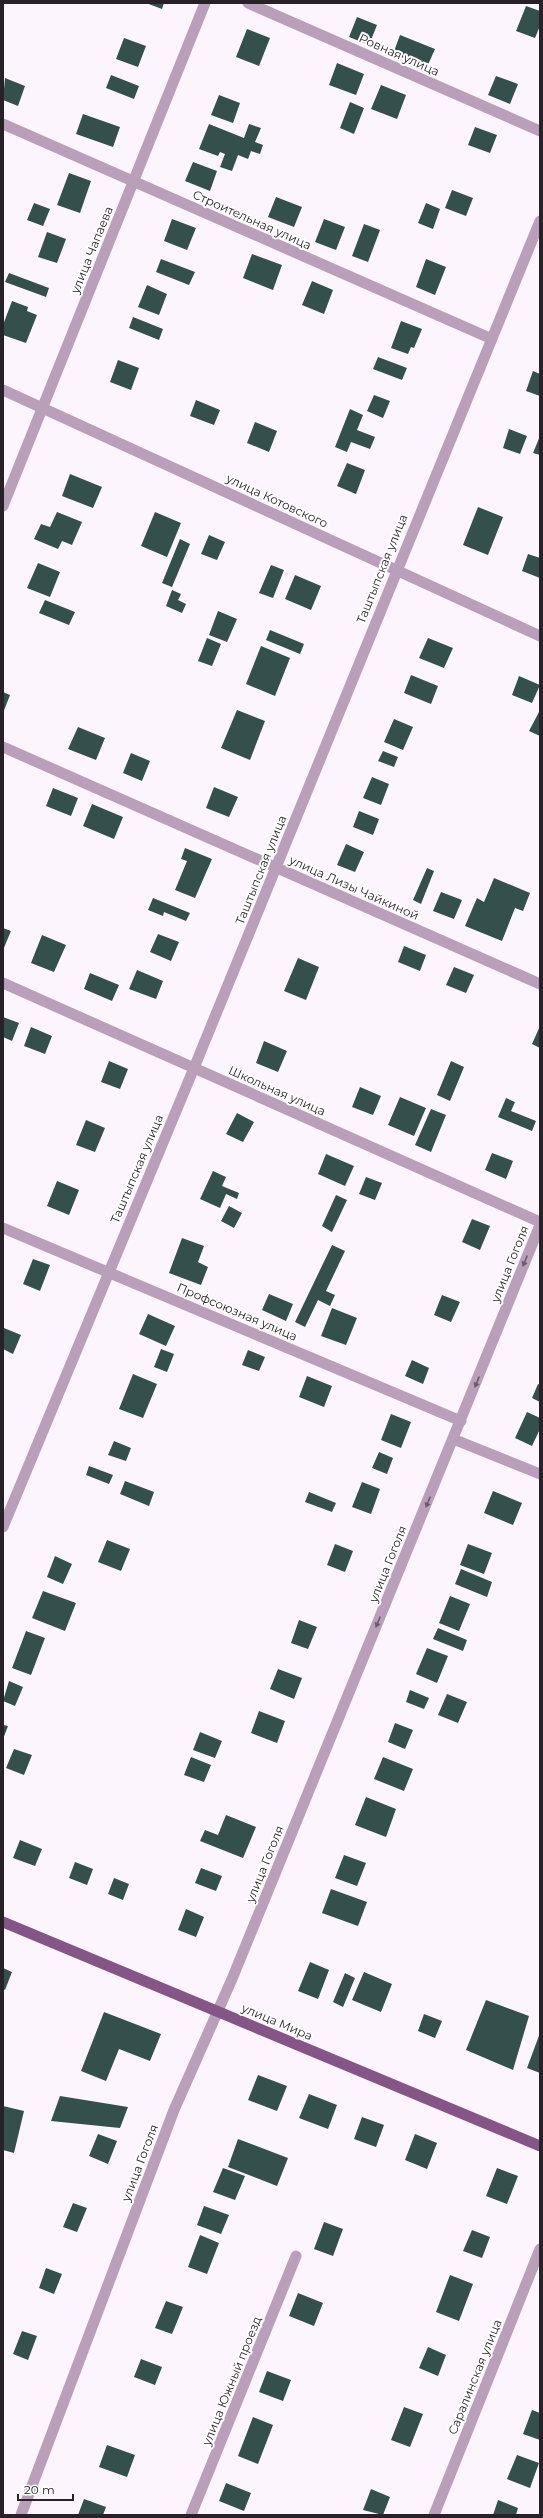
<svg xmlns="http://www.w3.org/2000/svg" width="543" height="2518" viewBox="0 0 543 2518" font-family="Montserrat,sans-serif">
	<style>
		.building { fill: #34504c }
		.lines { fill: none; stroke-linecap: round; stroke-linejoin: round }
		.minor { stroke: #ba9fba; stroke-width: 11 }
		.primary { stroke: #845586; stroke-width: 11 }
		.oneway { fill: #6a5a6a }
		.labels { text-anchor: middle; stroke-width: 4; stroke-linejoin: round; paint-order: stroke }
		.street-label { font-size: 12px; fill: #282128; stroke: #fff }
	</style>
	<rect width="100%" height="100%" fill="#fdf5fd"/>
	<path class="building" d="M146 3H164L162 9Z
		M526 6 540 11V26L535 38 516 31Z
		M357 17 377 25 369 45 349 37Z
		M247 29 270 38 259 66 236 57Z
		M400 35 435 49 427 67 393 54Z
		M124 38 146 46 138 67 116 59Z
		M337 63 364 74 356 95 329 85Z
		M111 75 139 86 134 99 106 88Z
		M496 76 518 84 510 104 488 95Z
		M5 78 25 86 18 106 3 100Z
		M381 85 406 95 397 119 371 109Z
		M219 95 240 103 233 123 211 115Z
		M350 102 364 108 354 134 340 128Z
		M83 114 120 127 113 147 76 134Z
		M209 124 244 138 249 124 261 128 255 142 263 145 260 154 251 151 248 159 238 155 232 171 220 167 225 154 220 152 218 156 199 149Z
		M475 127 497 135 490 153 468 145Z
		M193 162 217 171 210 191 185 181Z
		M69 173 91 181 80 213 57 205Z
		M452 190 473 198 466 216 445 208Z
		M276 197 302 207 294 227 268 217Z
		M34 203 50 209 43 226 27 220Z
		M426 203 440 209 433 229 418 223Z
		M172 219 196 228 187 250 164 241Z
		M324 219 345 227 336 250 315 242Z
		M364 224 380 230 368 262 352 256Z
		M47 232 66 239 57 263 38 257Z
		M252 254 282 265 273 290 243 278Z
		M161 259 195 272 189 285 156 272Z
		M426 259 446 267 435 295 416 287Z
		M9 273 49 288 46 297 5 282Z
		M312 281 333 290 324 314 302 305Z
		M147 285 167 294 159 315 138 307Z
		M12 301 28 307 27 311 37 315 26 343 3 335V325Z
		M133 317 163 329 159 340 129 328Z
		M401 321 422 329 414 348 411 347 408 354 391 348Z
		M378 357 407 368 402 380 373 369Z
		M118 360 139 368 131 390 110 382Z
		M533 371 540 374V396L526 391Z
		M374 395 390 401 383 418 367 411Z
		M196 400 220 410 214 425 190 416Z
		M350 409 363 415 357 430 375 437 370 449 351 442 347 452 335 447Z
		M255 422 277 431 269 452 247 443Z
		M509 429 527 436 520 454 503 448Z
		M540 436V455L533 453Z
		M347 463 365 470 356 494 337 486Z
		M70 474 102 487 93 508 62 496Z
		M478 507 503 517 488 555 463 545Z
		M57 512 82 522 72 545 62 541 58 549 34 539 41 524 50 527Z
		M155 512 181 523 167 557 141 546Z
		M209 535 225 542 217 560 201 554Z
		M180 539 190 544 172 587 162 583Z
		M528 554 540 558V578L522 571Z
		M38 563 60 572 50 597 27 588Z
		M271 565 284 570 273 598 259 593Z
		M295 575 321 586 311 610 285 599Z
		M172 590 181 594 178 600 186 604 182 613 166 606Z
		M45 600 75 612 69 625 39 613Z
		M218 611 237 619 227 642 209 635Z
		M270 630 304 644 300 654 266 640Z
		M207 638 221 644 212 666 198 661Z
		M428 638 453 648 444 668 419 658Z
		M261 646 290 658 275 696 246 684Z
		M411 675 438 686 431 704 404 693Z
		M519 676 540 685 532 703 512 695Z
		M3 692 10 695 3 713Z
		M237 710 265 721 250 760 221 748Z
		M540 710V736L529 731Z
		M394 719 413 727 403 750 384 742Z
		M78 727 105 738 96 760 68 749Z
		M383 751 398 757 394 767 378 761Z
		M131 753 150 761 142 781 123 773Z
		M372 777 389 784 381 805 363 798Z
		M214 787 238 797 229 817 206 808Z
		M53 788 78 798 71 816 46 806Z
		M92 804 123 817 114 839 83 826Z
		M359 811 379 819 373 835 353 827Z
		M346 844 364 852 355 872 337 865Z
		M185 848 212 859 195 898 175 890 187 861 181 859Z
		M427 868 434 871 421 904 413 900Z
		M494 878 530 893 523 911 515 908 502 941 465 926 477 898 484 902Z
		M441 892 462 900 454 919 433 911Z
		M153 898 190 913 186 921 164 912 163 916 148 910Z
		M3 928 11 931 3 950Z
		M158 934 179 942 171 961 150 952Z
		M42 935 66 945 54 972 31 963Z
		M404 946 426 955 420 971 398 962Z
		M298 958 319 967 306 1000 284 991Z
		M454 967 474 975 466 993 446 985Z
		M137 970 163 981 156 999 129 989Z
		M90 973 119 985 112 1001 84 989Z
		M3 1017 19 1023 12 1041 3 1037Z
		M540 1026V1048L532 1044Z
		M31 1027 52 1036 45 1054 24 1046Z
		M264 1041 287 1051 278 1072 256 1063Z
		M109 1061 128 1069 120 1089 101 1082Z
		M451 1061 464 1067 450 1101 437 1095Z
		M360 1087 381 1096 373 1115 352 1107Z
		M400 1097 426 1108 414 1136 388 1125Z
		M506 1098 515 1102 511 1111 536 1121 532 1131 498 1117Z
		M431 1109 446 1115 431 1152 415 1145Z
		M237 1113 254 1122 243 1142 226 1134Z
		M86 1120 105 1128 95 1152 76 1145Z
		M492 1153 513 1161 506 1179 485 1170Z
		M326 1154 354 1166 345 1186 318 1174Z
		M213 1171 226 1177 222 1186 239 1193 237 1199 226 1194 220 1208 200 1199Z
		M366 1177 382 1183 375 1200 359 1194Z
		M57 1181 79 1190 69 1215 47 1206Z
		M336 1195 347 1200 332 1232 322 1226Z
		M229 1206 242 1213 234 1228 221 1221Z
		M472 1219 490 1226 480 1250 462 1242Z
		M182 1238 204 1246 198 1262 208 1267 201 1285 169 1273Z
		M332 1245 345 1251 326 1291 335 1295 330 1306 318 1300 305 1327 295 1322Z
		M33 1259 50 1265 40 1291 23 1284Z
		M269 1294 293 1304 286 1321 262 1310Z
		M442 1295 460 1302 451 1322 434 1315Z
		M332 1308 357 1318 346 1345 321 1336Z
		M148 1314 175 1326 166 1346 139 1334Z
		M4 1328 21 1335 13 1354 3 1349Z
		M161 1349 174 1354 167 1372 154 1367Z
		M248 1350 265 1357 259 1371 242 1365Z
		M412 1360 429 1368 423 1384 405 1376Z
		M133 1374 157 1384 143 1418 119 1409Z
		M307 1376 332 1386 324 1407 299 1397Z
		M538 1384 540 1385V1402L532 1398Z
		M527 1412 540 1418V1429L532 1446 515 1438Z
		M391 1414 411 1422 401 1448 381 1440Z
		M114 1441 131 1448 126 1461 108 1455Z
		M379 1452 393 1458 387 1474 372 1468Z
		M89 1466 113 1475 109 1484 86 1475Z
		M125 1481 154 1492 149 1506 120 1494Z
		M362 1482 380 1489 371 1514 352 1507Z
		M493 1491 522 1503 513 1525 484 1513Z
		M309 1492 336 1503 332 1512 305 1502Z
		M107 1540 130 1549 121 1571 98 1562Z
		M335 1544 353 1551 345 1572 327 1565Z
		M468 1544 492 1553 484 1574 460 1565Z
		M55 1556 72 1564 63 1584 47 1577Z
		M461 1569 492 1582 487 1597 455 1584Z
		M43 1591 76 1603 65 1631 32 1618Z
		M450 1596 470 1604 459 1631 439 1623Z
		M299 1620 317 1627 308 1649 291 1643Z
		M438 1628 467 1640 463 1651 433 1639Z
		M26 1631 45 1638 31 1675 12 1668Z
		M427 1648 448 1656 437 1683 416 1674Z
		M278 1669 302 1678 294 1699 270 1689Z
		M9 1681 23 1687 15 1706 3 1701Z
		M410 1690 429 1698 424 1709 406 1702Z
		M447 1694 467 1702 458 1723 438 1715Z
		M259 1711 285 1721 277 1743 251 1733Z
		M395 1723 413 1730 405 1749 388 1742Z
		M3 1725 8 1726 3 1739Z
		M200 1732 222 1741 215 1758 193 1750Z
		M14 1749 32 1755 24 1775 6 1768Z
		M191 1757 211 1765 204 1782 184 1775Z
		M383 1757 413 1769 404 1791 374 1779Z
		M366 1797 396 1809 386 1837 355 1825Z
		M226 1815 256 1827 243 1858 200 1841 205 1830 218 1835Z
		M20 1840 42 1849 35 1866 13 1858Z
		M344 1855 366 1863 357 1886 335 1878Z
		M75 1862 93 1869 87 1885 69 1878Z
		M201 1868 222 1876 216 1891 195 1883Z
		M114 1878 129 1884 123 1900 108 1894Z
		M331 1889 367 1902 358 1926 322 1913Z
		M186 1909 204 1917 196 1937 178 1930Z
		M310 1962 329 1970 318 1999 298 1991Z
		M3 1968 12 1972 5 1990 3 1989Z
		M364 1972 392 1984 381 2012 352 2000Z
		M345 1973 355 1978 343 2007 333 2002Z
		M486 2000 529 2016 513 2070 466 2050Z
		M104 2012 161 2034 150 2061 119 2049 106 2081 81 2071Z
		M424 2014 442 2021 435 2038 418 2031Z
		M540 2033V2073L527 2068Z
		M258 2075 287 2086 277 2111 248 2100Z
		M309 2094 337 2105 328 2129 299 2118Z
		M60 2096 128 2107 120 2128 51 2121Z
		M3 2106 24 2111 14 2153 3 2150Z
		M362 2117 384 2125 376 2147 354 2139Z
		M98 2134 117 2141 108 2164 89 2156Z
		M415 2134 437 2143 427 2169 405 2160Z
		M238 2139 288 2158 277 2186 228 2167Z
		M223 2168 245 2176 235 2200 213 2192Z
		M497 2168 518 2176 507 2204 486 2196Z
		M73 2203 87 2208 77 2232 63 2227Z
		M204 2206 229 2215 221 2234 197 2225Z
		M324 2222 343 2229 333 2256 314 2249Z
		M472 2230 490 2237 482 2258 463 2251Z
		M200 2235 219 2243 207 2274 188 2267Z
		M46 2268 62 2274 54 2294 39 2288Z
		M450 2275 473 2284 459 2321 436 2312Z
		M298 2293 323 2303 314 2326 289 2316Z
		M166 2301 183 2307 172 2334 155 2328Z
		M22 2331 37 2336 28 2360 13 2354Z
		M428 2347 446 2355 438 2376 419 2368Z
		M141 2359 162 2367 155 2385 134 2377Z
		M267 2371 291 2380 283 2401 259 2392Z
		M404 2407 423 2414 410 2447 391 2440Z
		M532 2410 540 2413V2440L523 2434Z
		M253 2417 273 2425 258 2464 238 2456Z
		M107 2445 135 2455 127 2477 99 2467Z
		M517 2455 539 2463 530 2488 507 2479Z
		M226 2483 251 2493 244 2511 219 2501Z
		M371 2489 390 2497 383 2515 363 2510Z
		M84 2499 106 2507 103 2515H78Z
		M498 2500 518 2508 516 2515H493Z"/>
	<g class="lines">
		<path class="minor" d="M248 3 540 131
			M3 124 492 339
			M3 390 540 636
			M3 506 205 3
			M3 747 540 984
			M3 983 540 1222
			M3 1228 461 1421
			M453 1439 540 1474
			M3 1527 194 1068 540 221
			M21 2515 174 2110 232 1979 540 1225
			M191 2515 296 2256
			M434 2515 540 2249"/>
		<path class="primary" d="M3 1922 540 2146"/>
	</g>
	<defs><path id="oneway-solid" d="M-6-.8H1V-3.2L6.5 0L1 3.2V.8H-6Z"/></defs>
	<g class="oneway">
		<use href="#oneway-solid" transform="translate(525 1261) rotate(112)"/>
		<use href="#oneway-solid" transform="translate(477 1382) rotate(112)"/>
		<use href="#oneway-solid" transform="translate(428 1502) rotate(112)"/>
		<use href="#oneway-solid" transform="translate(378 1622) rotate(112)"/>
	</g>
	<g class="labels">
		<g class="street-label">
			<text transform="translate(399 55) rotate(24)" y="4">Ровная улица</text>
			<text transform="translate(252 220) rotate(24)" y="4">Строительная улица</text>
			<text transform="translate(92 250) rotate(-68)" y="4">улица Чапаева</text>
			<text transform="translate(277 501) rotate(25)" y="4">улица Котовского</text>
			<text transform="translate(382 569) rotate(-68)" y="4">Таштыпская улица</text>
			<text transform="translate(261 870) rotate(-68)" y="4">Таштыпская улица</text>
			<text transform="translate(354 888) rotate(24)" y="4">улица Лизы Чайкиной</text>
			<text transform="translate(277 1091) rotate(24)" y="4">Школьная улица</text>
			<text transform="translate(137 1169) rotate(-67)" y="4">Таштыпская улица</text>
			<text transform="translate(510 1264) rotate(-68)" y="4">улица Гоголя</text>
			<text transform="translate(237 1312) rotate(23)" y="4">Профсоюзная улица</text>
			<text transform="translate(388 1564) rotate(-68)" y="4">улица Гоголя</text>
			<text transform="translate(265 1864) rotate(-68)" y="4">улица Гоголя</text>
			<text transform="translate(277 2022) rotate(23)" y="4">улица Мира</text>
			<text transform="translate(140 2163) rotate(-69)" y="4">улица Гоголя</text>
			<text transform="translate(475 2377) rotate(-68)" y="4">Саралинская улица</text>
			<text transform="translate(232 2381) rotate(-68)" y="4">улица Южный проезд</text>
		</g>
	</g>
	<rect width="543" height="2518" fill="none" stroke="#282128" stroke-width="8"/>
	<path d="M18 2494v6h55v-6" fill="none" stroke="#282128" stroke-width="2"/>
	<text x="24" y="2494" font-size="12" fill="#282128" stroke="#ffffff" stroke-width="3" paint-order="stroke">20 m</text>
</svg>
